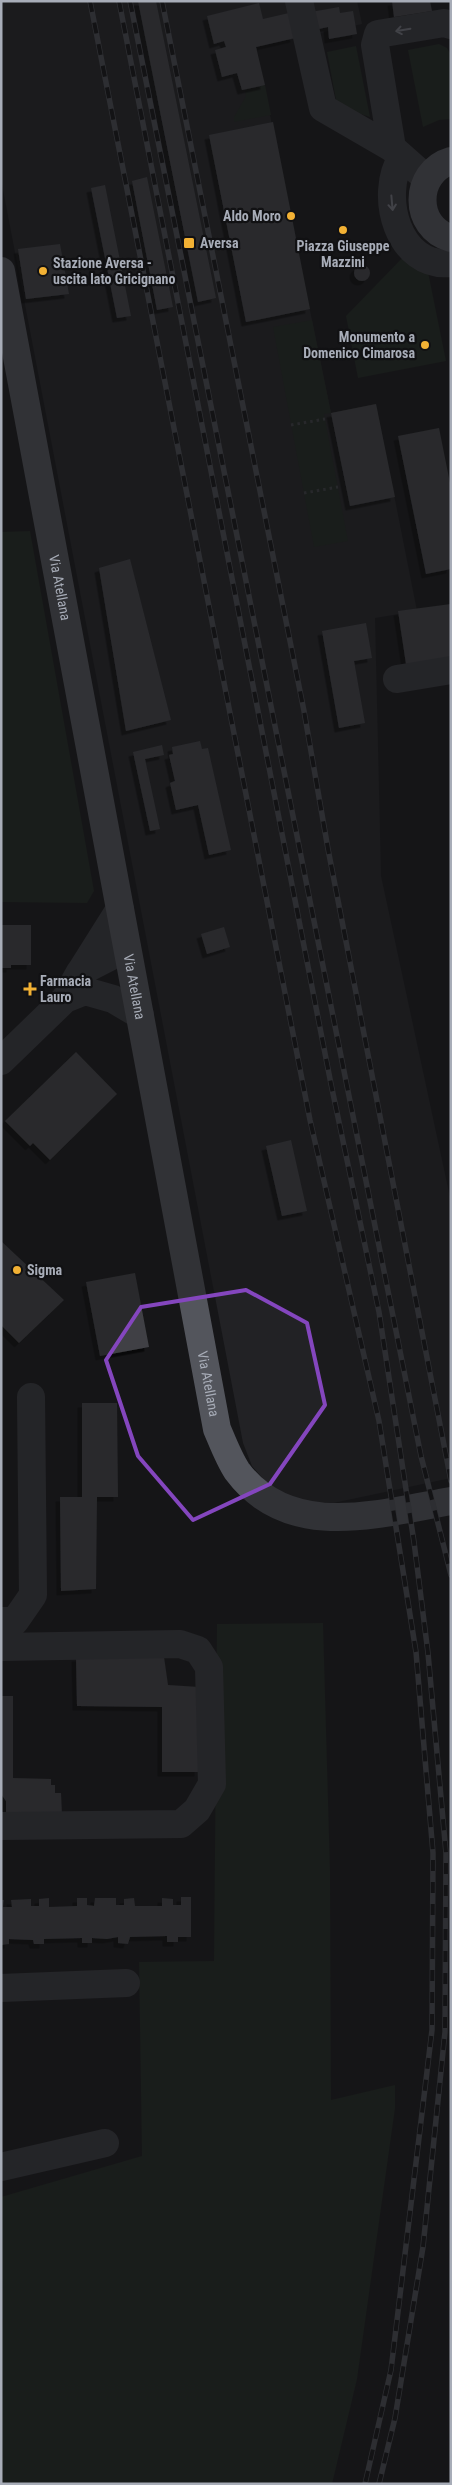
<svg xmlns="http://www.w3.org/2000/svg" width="452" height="2485" viewBox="0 0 452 2485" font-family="'Roboto Condensed',sans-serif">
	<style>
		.built { fill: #222225 }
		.green { fill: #1e261f }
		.building { fill: #404145; filter: url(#shadow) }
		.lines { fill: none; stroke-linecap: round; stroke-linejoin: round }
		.path { stroke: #3d3f44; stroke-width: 3; stroke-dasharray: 2.5 4; stroke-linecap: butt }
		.minor { stroke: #37383d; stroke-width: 28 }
		.major { stroke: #53555c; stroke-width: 28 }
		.rail-casing { stroke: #4a4c52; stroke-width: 5.5 }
		.rail { stroke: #111113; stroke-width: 4; stroke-dasharray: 11; stroke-linecap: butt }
		.oneway { stroke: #757881 }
		.marked { fill: none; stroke: #8446be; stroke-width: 4; stroke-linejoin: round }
		.poi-dot { fill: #f2b134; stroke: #111113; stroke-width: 2 }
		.labels { text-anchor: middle; stroke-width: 4.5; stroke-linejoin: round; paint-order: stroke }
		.poi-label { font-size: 14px; font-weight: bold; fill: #a8adb8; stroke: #111113; text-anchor: start }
		.street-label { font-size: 14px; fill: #a8adb8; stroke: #111113 }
	</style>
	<defs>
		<filter id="shadow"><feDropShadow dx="-4.5" dy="4.5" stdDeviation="0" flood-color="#0009"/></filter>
	</defs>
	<rect width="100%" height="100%" fill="#161618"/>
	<path class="built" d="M1 1H357L362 24 256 47 331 413 376 404 417 611 375 618 381 876 451 1202V1478L333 1503 305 1502 270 1487 252 1466 243 1443 1 179Z"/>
	<path class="green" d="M439 44 447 48 451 55V119L439 120 423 127 408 50Z
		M356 46 370 117 345 109 336 100 327 52Z
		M265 85 271 115 234 122V117L246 96 245 90Z
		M409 251 427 267 446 361 358 378 346 316Z
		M312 320 331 413 324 414 348 541 314 547 273 327Z
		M30 531 94 891 87 903 1 902V532Z
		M323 1623 330 1871 331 2100 395 2085V2108L357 2379 332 2484H1V2197L142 2156 139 1962 214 1961 217 1624Z"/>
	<path class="building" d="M138 1H156L216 298 198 302Z
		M392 1H430L432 11 394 17Z
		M259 3 263 19 289 13 295 38 256 47 265 85 242 90 237 73 222 77 215 50 226 47 224 41 214 44 207 16Z
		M339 7 340 13 353 11 357 34 329 39 328 27 314 30 311 12Z
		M273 122 310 309 246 322 209 135Z
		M147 177 173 307 157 310 132 181Z
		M105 185 131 316 117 318 91 188Z
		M60 244 69 294 26 299 18 249Z
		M354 273a8 8 0 1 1 16 0a8 8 0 1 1-16 0Z
		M376 404 395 497 350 506 331 413Z
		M439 428 451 488V569L426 574 398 436Z
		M130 559 171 720 126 731 99 568Z
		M451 604V658L406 664 398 611Z
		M366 623 372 658 354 661 365 723 339 728 322 631Z
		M200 741 202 749 208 748 231 850 209 855 198 805 176 810 170 783 175 781 169 755 173 754 172 747Z
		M162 745 164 755 145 759 160 829 150 831 133 752Z
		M1 925H31V965H11V968H1Z
		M224 927 230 947 207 954 201 934Z
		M76 1052 117 1094 50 1160 33 1143 30 1146 5 1121Z
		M291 1140 307 1211 282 1216 266 1146Z
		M1 1241 64 1300 19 1343 1 1325Z
		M135 1273 149 1347 100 1356 86 1282Z
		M82 1403H117L118 1497H97L96 1589 61 1591 60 1497H82Z
		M76 1657H164L168 1685 199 1687V1772H162V1707L77 1706Z
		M1 1696H13V1778L51 1779V1785H55V1793H61L62 1815 6 1816V1801L1 1794Z
		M181 1897H191V1937H178V1942H167V1936L130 1937 128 1944 118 1943V1937L107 1939 92 1938V1943H82V1938L44 1939V1944H34L33 1940 9 1939V1944L1 1945V1900H4L3 1907H12L11 1900 31 1899V1906H39V1899L49 1898V1907L77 1906V1898H87V1905L94 1906 95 1898H116V1905H124V1899L134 1898 135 1906H162V1898L173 1899V1905H181Z"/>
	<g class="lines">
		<path class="path" d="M291 425 325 419
			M304 493 338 487"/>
		<path class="minor" d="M299 1 323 108 392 148 427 179
			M392 148 375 45 378 34 444 23 451 25
			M402 157C378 195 398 269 451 263
			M397 679 451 670
			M81 971 120 909
			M65 999 85 991 113 999 140 1015
			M1 1061 65 999 80 972 127 948
			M1 1621H15L33 1595 31 1397
			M1 1647 180 1644 198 1650 209 1667 212 1784 197 1810 181 1824 1 1826
			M1 1988 126 1983
			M1 2167 105 2143"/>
		<g class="major">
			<path d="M451 161C413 172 413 228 451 238"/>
			<path id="s1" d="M1 271 217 1429C223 1443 229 1459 237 1471 289 1541 378 1514 451 1501"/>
		</g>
		<defs>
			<path id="rail" d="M90 1 310 1120 379 1421 416 1652 433 1853 432 2030 391 2370 365 2484
				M119 1 331 1084 379 1312 414 1542 428 1653 446 1853 445 2032 423 2247 395 2418 379 2484
				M130 1 421 1456 451 1575
				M162 1 304 711 328 849 451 1481"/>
		</defs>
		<use href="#rail" class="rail-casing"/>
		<use href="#rail" class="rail"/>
	</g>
	<defs><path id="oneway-shaft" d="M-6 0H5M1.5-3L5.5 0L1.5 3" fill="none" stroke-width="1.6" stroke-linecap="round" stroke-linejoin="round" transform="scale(1.25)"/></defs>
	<g class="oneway">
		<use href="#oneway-shaft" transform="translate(403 30) rotate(170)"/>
		<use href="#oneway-shaft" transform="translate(392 203) rotate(85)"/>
	</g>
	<path d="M0 0H452V2485H0ZM246 1290 307 1323 325 1405 270 1484 193 1520 138 1456 106 1360 141 1307Z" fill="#161618" fill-opacity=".55" fill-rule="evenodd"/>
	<path class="marked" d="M246 1290 307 1323 325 1405 270 1484 193 1520 138 1456 106 1360 141 1307Z"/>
	<g class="poi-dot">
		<circle cx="291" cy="216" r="5"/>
		<circle cx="343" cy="230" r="5"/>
		<rect x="183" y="237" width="12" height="12" rx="2.5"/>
		<circle cx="43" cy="271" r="5"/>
		<circle cx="425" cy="345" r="5"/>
		<path d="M27.5 981.5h5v5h5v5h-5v5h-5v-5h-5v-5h5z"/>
		<circle cx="17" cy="1270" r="5"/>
	</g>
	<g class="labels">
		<g class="poi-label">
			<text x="281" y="221" text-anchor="end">Aldo Moro</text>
			<text x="200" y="248">Aversa</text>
			<text x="343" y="251" text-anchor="middle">Piazza Giuseppe<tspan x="343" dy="16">Mazzini</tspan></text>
			<text x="53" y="268">Stazione Aversa -<tspan x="53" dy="16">uscita lato Gricignano</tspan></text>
			<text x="415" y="342" text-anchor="end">Monumento a<tspan x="415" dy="16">Domenico Cimarosa</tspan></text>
			<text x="40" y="986">Farmacia<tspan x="40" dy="16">Lauro</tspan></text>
			<text x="27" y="1275">Sigma</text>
		</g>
		<g class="street-label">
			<text dy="5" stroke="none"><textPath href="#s1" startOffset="322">Via Atellana</textPath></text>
			<text dy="5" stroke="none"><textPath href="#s1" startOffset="728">Via Atellana</textPath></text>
			<text dy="5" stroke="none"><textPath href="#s1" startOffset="1132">Via Atellana</textPath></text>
		</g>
	</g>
	<rect width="452" height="2485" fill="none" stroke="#a8adb8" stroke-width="5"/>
</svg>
